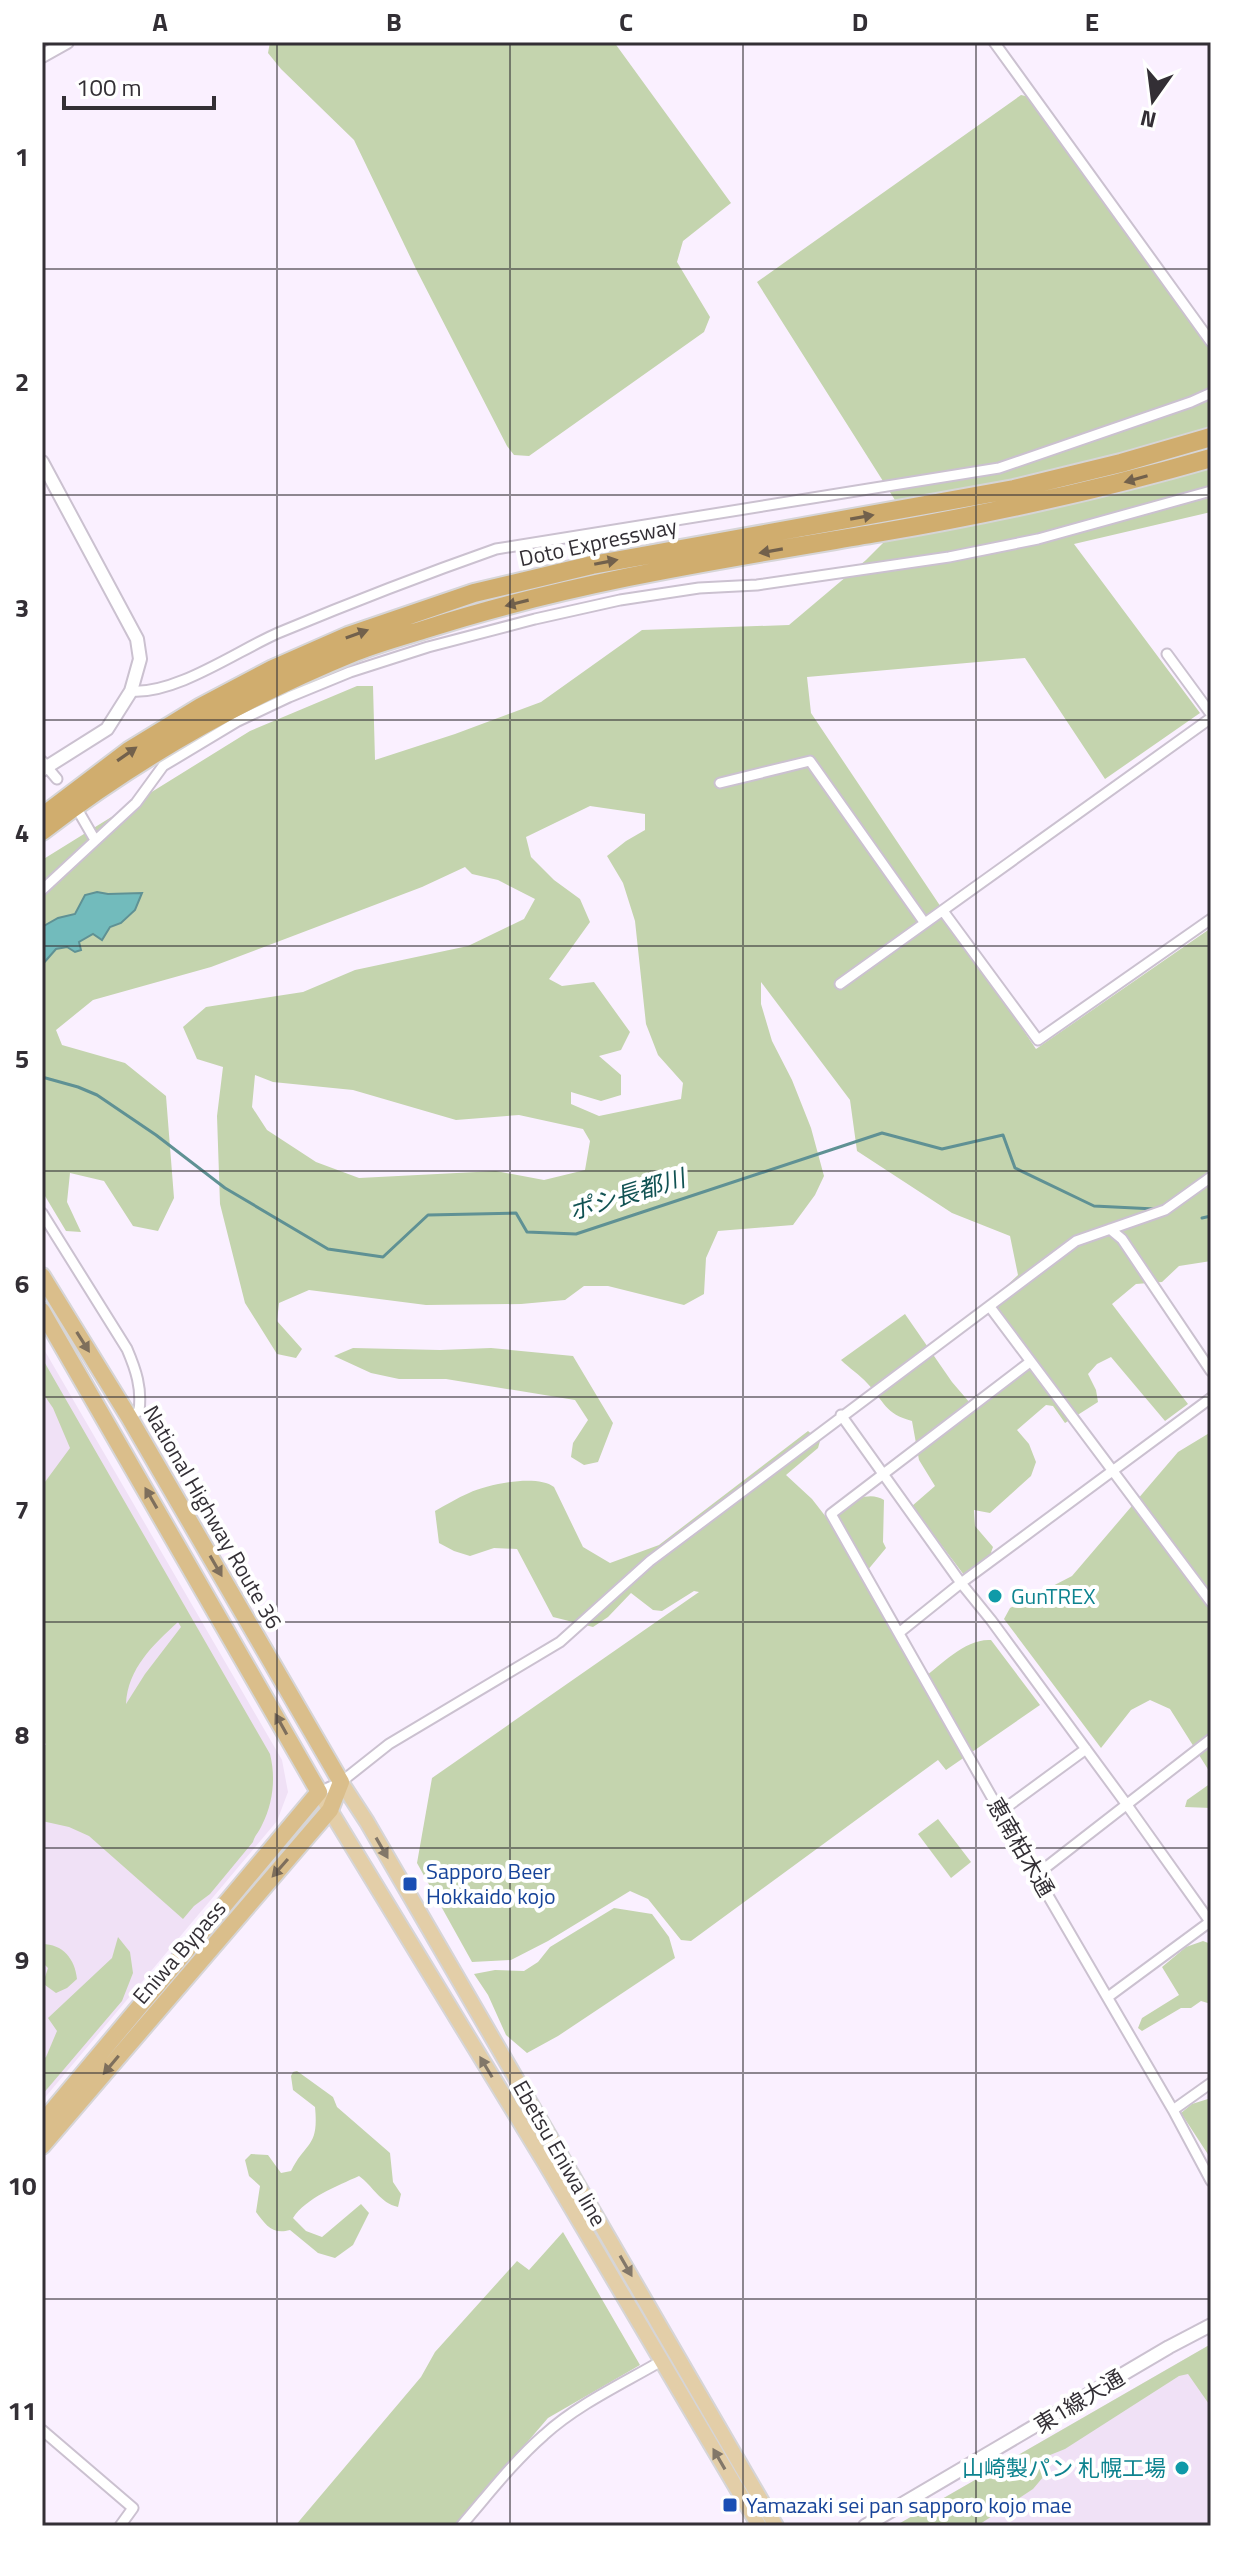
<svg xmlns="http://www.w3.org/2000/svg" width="1253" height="2568" viewBox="0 0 1253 2568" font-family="'Titillium Web','Noto Sans JP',sans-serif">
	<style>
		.built { fill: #f0e1f6 }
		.green { fill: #c4d4ae; fill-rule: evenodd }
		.water { fill: #72bbbc; stroke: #5f9194; stroke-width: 2 }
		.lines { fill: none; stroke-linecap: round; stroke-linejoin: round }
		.stream { stroke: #5f9194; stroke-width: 3 }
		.minor-casing { stroke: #cbc1d0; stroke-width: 13 }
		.tertiary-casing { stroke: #cbc1d0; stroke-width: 16 }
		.primary-casing { stroke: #d6d5d7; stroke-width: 18 }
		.trunk-casing { stroke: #d6d5d7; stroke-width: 20 }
		.motorway-casing { stroke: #d6d5d7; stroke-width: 22 }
		.minor { stroke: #fff; stroke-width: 9 }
		.tertiary { stroke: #fff; stroke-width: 12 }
		.primary { stroke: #e3cea8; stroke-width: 14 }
		.trunk { stroke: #dabe8b; stroke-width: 16 }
		.motorway { stroke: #d0ad6e; stroke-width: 18 }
		.oneway { fill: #72614c }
		.oneway2 { fill: #7e6f5c }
		.oneway3 { fill: #827769 }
		.grid { fill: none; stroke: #332f35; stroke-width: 2; stroke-opacity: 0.55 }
		.culture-dot { fill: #0f9aa8; stroke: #fff; stroke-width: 3 }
		.transit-dot { fill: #1a4fb4; stroke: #fff; stroke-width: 3 }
		.labels { text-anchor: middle; stroke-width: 8; stroke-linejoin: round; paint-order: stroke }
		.street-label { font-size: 22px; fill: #332f35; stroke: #fff }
		.culture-label { font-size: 22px; fill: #0d838f; stroke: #fff; text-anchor: start }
		.transit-label { font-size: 22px; fill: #164399; stroke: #fff; text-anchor: start }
		.water-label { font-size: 24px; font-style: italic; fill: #115253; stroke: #fff }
		.neatline { fill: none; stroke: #332f35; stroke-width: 3 }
		.grid-label { font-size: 26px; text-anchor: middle; font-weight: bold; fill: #332f35 }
	</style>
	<rect width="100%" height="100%" fill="#faf0ff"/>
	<path class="built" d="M42 1346 282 1760 288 1792 277 1821 42 2101Z
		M1211 2344V2526H895Z"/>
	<path class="green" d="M270 42H614L731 203 683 241 677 262 710 317 704 332 529 456 514 455 507 446 416 269 354 140 281 69 268 53Z
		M1021 95 1030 97 1211 342V512L1074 544 1200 713 1105 779 1025 658 807 677 811 713 1036 1049 1211 928V1261L1179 1266 1162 1282 1136 1284 1112 1304 1188 1404 1165 1421 1111 1357 1097 1364 1088 1374 1096 1390 1098 1402 1065 1423 1053 1406 1046 1405 1017 1430 1029 1444 1036 1462 1031 1476 990 1513 974 1510 975 1526 993 1547 989 1558 964 1575 912 1506 935 1486 919 1460 912 1421C885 1414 884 1401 867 1383 860 1375 849 1368 841 1360L905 1314 952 1382 976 1410 1036 1363 997 1309 999 1293 1018 1275 1010 1236 952 1213 857 1151 850 1100 761 982V1004L772 1041 792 1080 811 1128 824 1176 815 1195 793 1225 718 1231 706 1258 704 1294 684 1305 608 1286H584L565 1300 521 1304 426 1305 309 1290 279 1303 277 1321 302 1349 296 1358 277 1354 245 1303 220 1204 217 1116 223 1067 197 1059 183 1027 206 1007 303 992 355 970 468 946 524 919 535 899 498 880 472 874 465 867 422 887 211 967 93 1000 56 1030 62 1045 125 1063 166 1096 174 1198 158 1231 133 1226 104 1181 70 1173 67 1202 81 1232 66 1231 42 1191V860L250 731 357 686H373L375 760 455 734 541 702 642 630 789 625 866 560 907 519 757 282ZM590 806 645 814V830L626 841 607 856 623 883 635 921 646 1024 658 1055 683 1083 681 1099 599 1116 571 1104V1092L601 1101 621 1095V1075L599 1056 621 1050 630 1032 594 982 562 986 549 979 590 922 580 899 554 880 531 857 526 837ZM255 1075 273 1082 353 1090 456 1120 519 1115 583 1129 590 1141 585 1170 544 1180 496 1171 359 1178 316 1162 267 1130 252 1107Z
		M353 1348 440 1350 491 1348 573 1356 613 1423 598 1462 584 1465 571 1457 573 1443 588 1420 575 1400 446 1379H399L371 1373 334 1356Z
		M42 1358 270 1754C276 1778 273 1803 262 1825 259 1832 255 1835 253 1842L210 1894 194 1906 183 1919 89 1836 69 1827 42 1821V1749L46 1744 42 1741V1486L70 1448 53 1408 42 1392ZM178 1622 181 1627 145 1674 126 1704C128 1668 153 1645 178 1622Z
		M808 1431 820 1441 818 1448 786 1475 812 1499 826 1517C843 1507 865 1488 884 1500L883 1542 886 1548 862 1577 922 1679C941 1665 966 1638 991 1640L1040 1705 946 1770 938 1760 691 1941 681 1940 648 1899 630 1891 548 1941 511 1960 472 1962 417 1863 432 1778 699 1592 694 1591 662 1611 653 1610 631 1593 608 1617 593 1627 553 1617 517 1549 494 1548 470 1556 454 1551 439 1543 435 1511C446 1505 457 1498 469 1493 488 1484 537 1474 554 1487L583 1547 610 1563 659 1545Z
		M1211 1432V1774L1170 1709 1150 1700 1131 1710 1101 1748 1004 1619 1010 1608 1072 1576 1178 1452Z
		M1211 1783V1808L1185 1807 1187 1800Z
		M938 1819 971 1862 951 1878 918 1834Z
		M614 1908 652 1914 669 1937 675 1958 558 2036 527 2053 506 2035 488 1995 474 1974 495 1970 524 1971 538 1962 550 1947Z
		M118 1937 130 1952 133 1973 122 2001 42 2095V2060L46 2057 57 2031 48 2018 112 1958Z
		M1203 1941 1211 1944V2004L1201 2001 1191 2008H1181L1142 2031 1138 2028 1142 2018 1179 1995 1162 1967 1186 1947Z
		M42 1944C63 1944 75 1959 77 1979L67 1988 56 1993 45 1985V1977L48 1968 42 1962Z
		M297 2071 333 2097 337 2107 390 2153 393 2182 401 2194 398 2207C380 2203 373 2186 359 2176 337 2186 306 2198 293 2218L306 2231 322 2237 361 2204 369 2213 353 2245 335 2258 318 2253 290 2230C272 2235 266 2225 256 2212L260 2186 249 2176 245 2160 251 2154 268 2155 281 2173 291 2171C306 2141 319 2148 315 2107L293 2090 291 2076 293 2072Z
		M1211 2098V2159L1181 2113 1192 2104Z
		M563 2232 640 2365 548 2418 455 2526H295L421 2377 435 2352 517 2261 529 2270Z
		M1211 2344V2407L1188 2374 1179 2376 1065 2449 1050 2455 1044 2476 1033 2489 977 2526H895Z"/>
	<path class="water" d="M97 892 108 894 142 893 135 910 121 923 110 927 102 940 93 934 79 942 81 950 75 952 67 947 56 949 42 965V927L58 918 75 914 85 895Z"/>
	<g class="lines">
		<path class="stream" d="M42 1077 78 1087 97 1095 156 1135 225 1188 328 1249 383 1257 428 1215 516 1213 527 1232 576 1234 882 1133 942 1149 1003 1135 1015 1168 1094 1206 1155 1209
			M1202 1218 1211 1216"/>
		<defs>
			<path id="minor" d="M994 42 1211 342
				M1167 654 1211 714
				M131 691C175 695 237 651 278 633 350 603 422 575 496 549L999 468 1191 402 1211 393
				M42 761 57 779
				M720 783 810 761 924 922
				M80 814 95 840
				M42 890 136 803 163 766 238 721 289 697 350 672 428 647 535 619 620 600 699 588 757 585 949 557 1038 539 1211 491
				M943 911 1038 1040 1211 919
				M840 984 1211 718
				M42 1213 127 1349C136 1370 142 1388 139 1411L129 1417
				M1110 1229 1122 1239 1211 1371
				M990 1307 1211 1602
				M1030 1362 831 1514 1036 1875 1173 2110 1211 2181
				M841 1415 961 1583 991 1620 1127 1805 1211 1923
				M900 1632 961 1583 1211 1398
				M319 1792 341 1782 389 1744 560 1642 650 1561 1076 1241 1165 1210 1211 1177
				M1000 1812 1086 1749
				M1036 1875 1211 1739
				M1108 1997 1211 1921
				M1173 2110 1211 2083
				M42 2430 133 2508 120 2526
				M461 2526C488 2495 513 2462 544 2435 578 2404 624 2383 663 2360"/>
			<path id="tertiary" d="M42 56 67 42
				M42 462 137 639 140 659 131 691 107 729 42 770
				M865 2526 1169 2347 1211 2325"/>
			<path id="primary" d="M341 1782 367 1822 776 2526
				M325 1802 545 2163 759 2526"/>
			<path id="trunk" d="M42 1276 129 1417 341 1782 330 1810 42 2146
				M42 1311 319 1792 42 2123"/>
			<path id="motorway" d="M42 817 129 751 201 707 273 669 348 636 474 593 592 565 1014 489 1121 463 1211 437
				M42 831C137 758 245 697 355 652 378 643 403 636 426 629 575 581 729 558 883 532 994 513 1103 489 1211 458"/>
		</defs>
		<use href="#minor" class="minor-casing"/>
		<use href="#tertiary" class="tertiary-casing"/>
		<use href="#primary" class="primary-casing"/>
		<use href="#trunk" class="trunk-casing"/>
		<use href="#motorway" class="motorway-casing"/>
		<use href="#minor" class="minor"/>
		<use href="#tertiary" class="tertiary"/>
		<use href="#primary" class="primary"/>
		<use href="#trunk" class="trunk"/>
		<use href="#motorway" class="motorway"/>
	</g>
	<defs><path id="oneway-solid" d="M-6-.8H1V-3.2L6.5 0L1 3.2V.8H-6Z" transform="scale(2)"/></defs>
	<g class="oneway">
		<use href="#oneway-solid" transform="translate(1136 479) rotate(164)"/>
		<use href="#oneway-solid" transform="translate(862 517) rotate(-10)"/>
		<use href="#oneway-solid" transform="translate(771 551) rotate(170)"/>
		<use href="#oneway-solid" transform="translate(606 562) rotate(-11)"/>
		<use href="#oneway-solid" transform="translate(517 603) rotate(166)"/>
		<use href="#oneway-solid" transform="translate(357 634) rotate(-20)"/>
		<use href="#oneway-solid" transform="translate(127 754) rotate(-35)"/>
	</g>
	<g class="oneway2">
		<use href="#oneway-solid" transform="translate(83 1342) rotate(58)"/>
		<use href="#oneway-solid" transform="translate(151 1498) rotate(-120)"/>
		<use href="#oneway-solid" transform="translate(216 1566) rotate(60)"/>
		<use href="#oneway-solid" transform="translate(281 1724) rotate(-119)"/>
		<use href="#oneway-solid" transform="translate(280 1868) rotate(131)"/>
		<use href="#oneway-solid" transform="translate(111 2065) rotate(130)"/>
	</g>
	<g class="oneway3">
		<use href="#oneway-solid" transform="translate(382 1848) rotate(60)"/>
		<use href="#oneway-solid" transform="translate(486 2067) rotate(-121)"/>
		<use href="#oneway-solid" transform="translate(626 2266) rotate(60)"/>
		<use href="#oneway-solid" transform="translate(719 2459) rotate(-120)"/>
	</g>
	<path class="grid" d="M277 42V2526M510 42V2526M743 42V2526M976 42V2526M42 269H1211M42 495H1211M42 720H1211M42 946H1211M42 1171H1211M42 1397H1211M42 1622H1211M42 1848H1211M42 2073H1211M42 2299H1211"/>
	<g class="culture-dot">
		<circle cx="995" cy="1596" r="8"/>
		<circle cx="1182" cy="2468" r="8"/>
	</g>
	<g class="transit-dot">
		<rect x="402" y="1876" width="16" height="16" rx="4"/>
		<rect x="722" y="2497" width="16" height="16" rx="4"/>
	</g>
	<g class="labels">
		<g class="street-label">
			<text transform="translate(598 542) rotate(-12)" y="8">Doto Expressway</text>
			<text transform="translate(213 1517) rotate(60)" y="8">National Highway Route 36</text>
			<text transform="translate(1021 1847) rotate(60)" y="8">恵南柏木通</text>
			<text transform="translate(179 1952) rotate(-49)" y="8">Eniwa Bypass</text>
			<text transform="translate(560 2153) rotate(60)" y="8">Ebetsu Eniwa line</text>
			<text transform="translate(1079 2401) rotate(-31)" y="8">東1線大通</text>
		</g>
		<g class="culture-label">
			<text x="1011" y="1604">GunTREX</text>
			<text x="1166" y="2476" text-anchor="end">山崎製パン 札幌工場</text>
		</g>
		<g class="transit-label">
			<text x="426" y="1879">Sapporo Beer<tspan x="426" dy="25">Hokkaido kojo</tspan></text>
			<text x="746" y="2513">Yamazaki sei pan sapporo kojo mae</text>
		</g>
		<g class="water-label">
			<text transform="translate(627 1195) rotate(-17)" y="8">ポシ長都川</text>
		</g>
	</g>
	<rect width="1253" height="2568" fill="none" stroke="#ffffff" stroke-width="88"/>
	<g transform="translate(1153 100) rotate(194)" stroke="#ffffff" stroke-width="6" paint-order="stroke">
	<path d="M0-6L14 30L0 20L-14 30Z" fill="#332f35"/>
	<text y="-12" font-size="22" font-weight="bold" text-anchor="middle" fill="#332f35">N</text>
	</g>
	<path d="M64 96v12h150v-12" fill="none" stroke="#332f35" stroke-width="4"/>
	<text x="76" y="96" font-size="24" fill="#332f35" stroke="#ffffff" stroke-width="6" paint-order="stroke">100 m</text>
	<rect x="44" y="44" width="1165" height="2480" class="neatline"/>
	<g class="grid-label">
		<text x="160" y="31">A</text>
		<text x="394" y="31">B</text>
		<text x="626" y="31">C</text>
		<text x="860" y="31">D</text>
		<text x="1092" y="31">E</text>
		<text x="22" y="166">1</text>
		<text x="22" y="391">2</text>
		<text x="22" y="617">3</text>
		<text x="22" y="842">4</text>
		<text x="22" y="1068">5</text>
		<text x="22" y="1293">6</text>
		<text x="22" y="1519">7</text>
		<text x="22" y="1744">8</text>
		<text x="22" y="1969">9</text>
		<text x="22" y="2195">10</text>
		<text x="22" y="2420">11</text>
	</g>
</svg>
